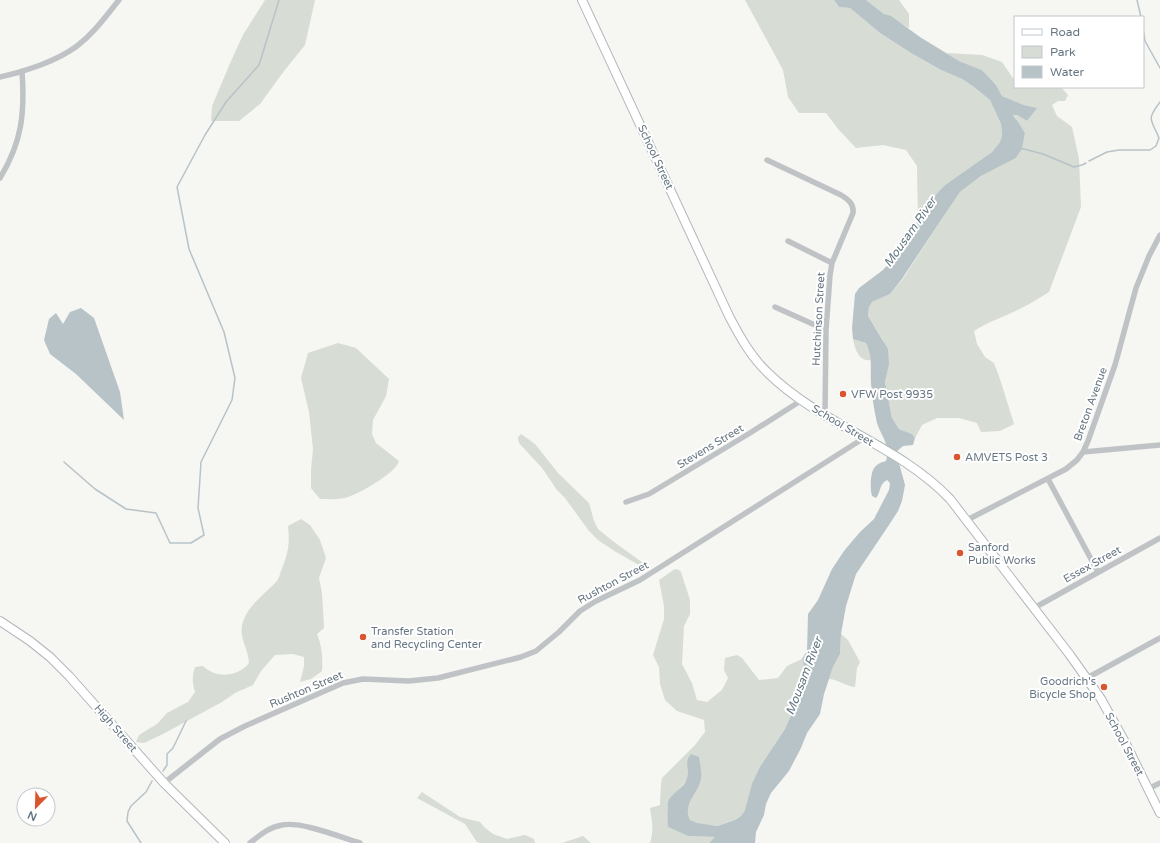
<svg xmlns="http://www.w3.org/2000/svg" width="1160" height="843" viewBox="0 0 1160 843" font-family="'Varela Round',sans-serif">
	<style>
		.green { fill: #d7dcd4 }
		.water { fill: #b8c3c7 }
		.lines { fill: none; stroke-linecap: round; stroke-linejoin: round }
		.stream { stroke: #b8c3c7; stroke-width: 1.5 }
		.secondary-casing { stroke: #b1b7bb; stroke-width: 10 }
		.street { stroke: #bfc3c6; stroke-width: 5.5 }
		.secondary { stroke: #fff; stroke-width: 8 }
		.poi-dot { fill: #d9552f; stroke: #fff; stroke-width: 1.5 }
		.labels { text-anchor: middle; stroke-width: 4; stroke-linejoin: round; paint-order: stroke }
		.street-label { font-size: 11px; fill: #667682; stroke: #fff }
		.poi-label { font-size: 11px; fill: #667682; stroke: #fff; text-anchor: start }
		.water-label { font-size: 12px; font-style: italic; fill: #62777f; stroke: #fff }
	</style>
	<rect width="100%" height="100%" fill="#f6f6f3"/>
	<path class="green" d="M265 0H315L305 45 284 71 260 104 239 121H211L212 106 231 61 243 35Z
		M745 0H834L839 7 850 8 880 33 911 53 941 70 962 79 974 87 990 100 1001 124 1002 135 1000 142 992 152 945 185 938 192 918 220 917 166 906 150 883 145 856 148 839 130 826 113H799L788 97 783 70Z
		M866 0H899L909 14V28L884 14Z
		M946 53 982 55 1002 62 1015 81V87H1061L1068 95 1065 101H1058L1052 105 1057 116 1072 127 1079 159 1081 207 1049 292C1037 300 1024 307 1011 313 998 319 986 323 974 331L977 344 985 357 994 363 1000 379 1014 424 1000 431 981 432 977 423 959 418H937L922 425 915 438 912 434 899 429 892 418 885 382 889 365 883 340 868 316 869 307 872 302 890 294 903 279 941 220 960 192 981 176 1016 158 1022 149 1025 133 1019 123 1013 114 1017 115 1027 121 1036 108 1024 105 1002 96 996 85 982 70 959 61Z
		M853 339 866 343 870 350 871 360C859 362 855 349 853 339Z
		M338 343 356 348 389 379 386 396 373 420 372 434 376 443 399 461C396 473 360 493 348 497 339 500 330 499 320 499L311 488V470L313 449 309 412 301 378 308 353Z
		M521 434 535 444 558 473 589 503 594 521 598 529 614 542 646 565V569L616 552 598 540 589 531 565 498 557 490 542 468 519 443 518 437Z
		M301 519 310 525 320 540 326 558 319 578 322 593 324 628 317 634C322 646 323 658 322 671L311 679 300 682 304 666V657L293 654 275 655 261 671 253 685 235 693 222 702 163 734 144 743 136 742 139 735 157 724 167 713 188 702 195 692C192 682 192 676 195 667L203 666C216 679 238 677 249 663 248 646 238 638 243 622 248 605 265 594 276 582 279 579 280 574 281 571 288 554 290 544 288 526Z
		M675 569 679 570 681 572 690 600V614L684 626 682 664 692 683 697 700 707 702 722 690 728 678 724 670 725 658 737 655 742 658 759 680 778 678 787 666 802 659 805 669 809 676 802 689 796 708 785 729 774 746 745 810 741 816 735 820 716 826 698 823 690 820 687 814 688 806 701 778 700 768 687 762V779L667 806 668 813V827L688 836 716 837 709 843H650C654 831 652 821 650 808L660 805 661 784 662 778 695 745 705 732 704 720 677 711 665 700 660 684 659 667 653 655 664 619V606L659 580Z
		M841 634 848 640 860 662 857 668 855 687C846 686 839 680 829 679L833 667 840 654Z
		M422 792 460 817 480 822 484 827 493 834 507 839 525 835 534 839 535 843H480L477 842 465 824 417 798Z
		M583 836 591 843H562Z"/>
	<path class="water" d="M834 0H866L884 14 891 16 920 37 959 61 982 70 996 85 1002 96 1024 105 1037 108 1027 121 1017 115H1013L1019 123 1025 133 1022 149 1016 158 981 176 960 192 941 220 902 279 890 294 872 302 869 307 868 316 888 349 889 365 885 382 892 418 899 429 912 434 915 438 913 445 903 446 896 452 905 485 902 501 898 511 889 525 856 574 846 606 841 634 840 654 833 667 824 694 820 714 807 733 801 748 789 771 771 793 766 804 764 815 756 832 755 843H709L715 837 688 836 668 827C668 822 667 804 668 802 671 793 684 789 687 778 689 769 684 761 691 754L699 757C700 763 702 773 701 779 698 794 682 804 690 820L698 823 717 826 735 820 741 816 745 810 752 784 760 767 785 729 809 676 805 669 802 659 807 651 808 614 818 600 832 569 844 551 860 532 874 519 889 490 890 483 887 480C879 484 881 492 876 498L872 496C870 490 870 472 875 467 877 464 882 462 886 461 891 445 881 436 877 423 874 410 872 396 871 383 870 369 873 356 866 343L853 339 852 328 855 294 859 288 883 270 892 260 918 220 938 192 945 185 992 152 1000 142 1002 135 1001 124 990 100 974 87 962 79 941 70 911 53 880 33 850 8 839 7Z
		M81 308 94 318 120 392 124 420 76 374 50 354 44 340 49 319 56 313 63 324 70 312Z"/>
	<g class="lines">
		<path class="stream" d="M1137 0 1141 17
			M1143 28 1145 41 1160 68
			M1020 148 1043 154 1074 167 1082 165 1086 163
			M1089 161 1107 152 1119 150H1150L1156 146 1159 138C1151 118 1146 121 1160 102
			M64 462 95 489 126 509 156 513 170 543H191L204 535 198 508 201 462 232 400 235 378 224 332 189 249 177 187 205 135 226 102 259 65 279 0
			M163 771 167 765V754L173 748 186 721
			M141 843 127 821 128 812 131 806 146 792 152 781"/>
		<defs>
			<path id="secondary" d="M582 0 729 316C740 337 751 357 768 373 821 425 899 445 950 499L1070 655 1101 699 1126 744 1160 813
				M0 621 30 641 50 657 69 676 164 783 225 843"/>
		</defs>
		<use href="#secondary" class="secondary-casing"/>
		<path class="street" d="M0 77C24 72 57 61 77 46 94 33 106 16 119 0
			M767 160 841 195C849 200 854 204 853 213L832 263 830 275 826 330 825 415
			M0 178C22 142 25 113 22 71
			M788 241 832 263
			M775 307 826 330
			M1083 452 1160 445
			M1048 479 1098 572
			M626 502 649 494 750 433 802 400
			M967 520 1066 469 1077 460 1083 452 1088 441 1115 365 1136 288 1149 256 1160 235
			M1034 608 1160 538
			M1087 678 1160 638
			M164 783 220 739 245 726 343 683 363 679 409 681 438 678 521 657 536 651 559 632 580 611 596 601 640 580 864 438
			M1148 789 1160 783
			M250 843C260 835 269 827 282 825 301 821 340 837 360 843"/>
		<use href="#secondary" class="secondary"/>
	</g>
	<g class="poi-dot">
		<circle cx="843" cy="394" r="4"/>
		<circle cx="957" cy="457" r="4"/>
		<circle cx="960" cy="553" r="4"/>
		<circle cx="363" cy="637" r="4"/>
		<circle cx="1104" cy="687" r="4"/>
	</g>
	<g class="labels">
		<g class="street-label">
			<text transform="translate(656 157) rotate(65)" y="4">School Street</text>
			<text transform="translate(818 319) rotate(-87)" y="4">Hutchinson Street</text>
			<text transform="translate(1090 404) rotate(-70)" y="4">Breton Avenue</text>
			<text transform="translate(843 425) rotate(31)" y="4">School Street</text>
			<text transform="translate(710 446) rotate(-31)" y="4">Stevens Street</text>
			<text transform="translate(1092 564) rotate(-29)" y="4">Essex Street</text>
			<text transform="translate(613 582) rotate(-28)" y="4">Rushton Street</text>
			<text transform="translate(306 689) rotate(-23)" y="4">Rushton Street</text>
			<text transform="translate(116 728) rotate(49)" y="4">High Street</text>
			<text transform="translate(1125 744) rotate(62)" y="4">School Street</text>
		</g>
		<g class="poi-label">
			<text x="851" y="398">VFW Post 9935</text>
			<text x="965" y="461">AMVETS Post 3</text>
			<text x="968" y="551">Sanford<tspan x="968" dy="13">Public Works</tspan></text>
			<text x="371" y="635">Transfer Station<tspan x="371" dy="13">and Recycling Center</tspan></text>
			<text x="1096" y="685" text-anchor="end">Goodrich's<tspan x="1096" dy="13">Bicycle Shop</tspan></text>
		</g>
		<g class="water-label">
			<text transform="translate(910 232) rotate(-55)" y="4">Mousam River</text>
			<text transform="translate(804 676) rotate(-69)" y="4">Mousam River</text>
		</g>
	</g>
	<rect x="1014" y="16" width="130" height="72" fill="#ffffff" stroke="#c2c8cd"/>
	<rect x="1022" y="29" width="20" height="6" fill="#ffffff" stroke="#c2c8cd"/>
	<text x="1050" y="36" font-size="12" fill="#667682">Road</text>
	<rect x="1022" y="46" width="20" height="12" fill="#d7dcd4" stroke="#c2c8cd"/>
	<text x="1050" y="56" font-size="12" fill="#667682">Park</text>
	<rect x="1022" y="66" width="20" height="12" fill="#b8c3c7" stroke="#c2c8cd"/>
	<text x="1050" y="76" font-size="12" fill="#667682">Water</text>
	<g transform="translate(36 807) rotate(203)"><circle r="19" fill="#ffffff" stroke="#c2c8cd"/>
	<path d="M0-3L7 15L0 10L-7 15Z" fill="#d9552f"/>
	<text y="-6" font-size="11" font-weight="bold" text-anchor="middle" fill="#667682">N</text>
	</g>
</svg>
